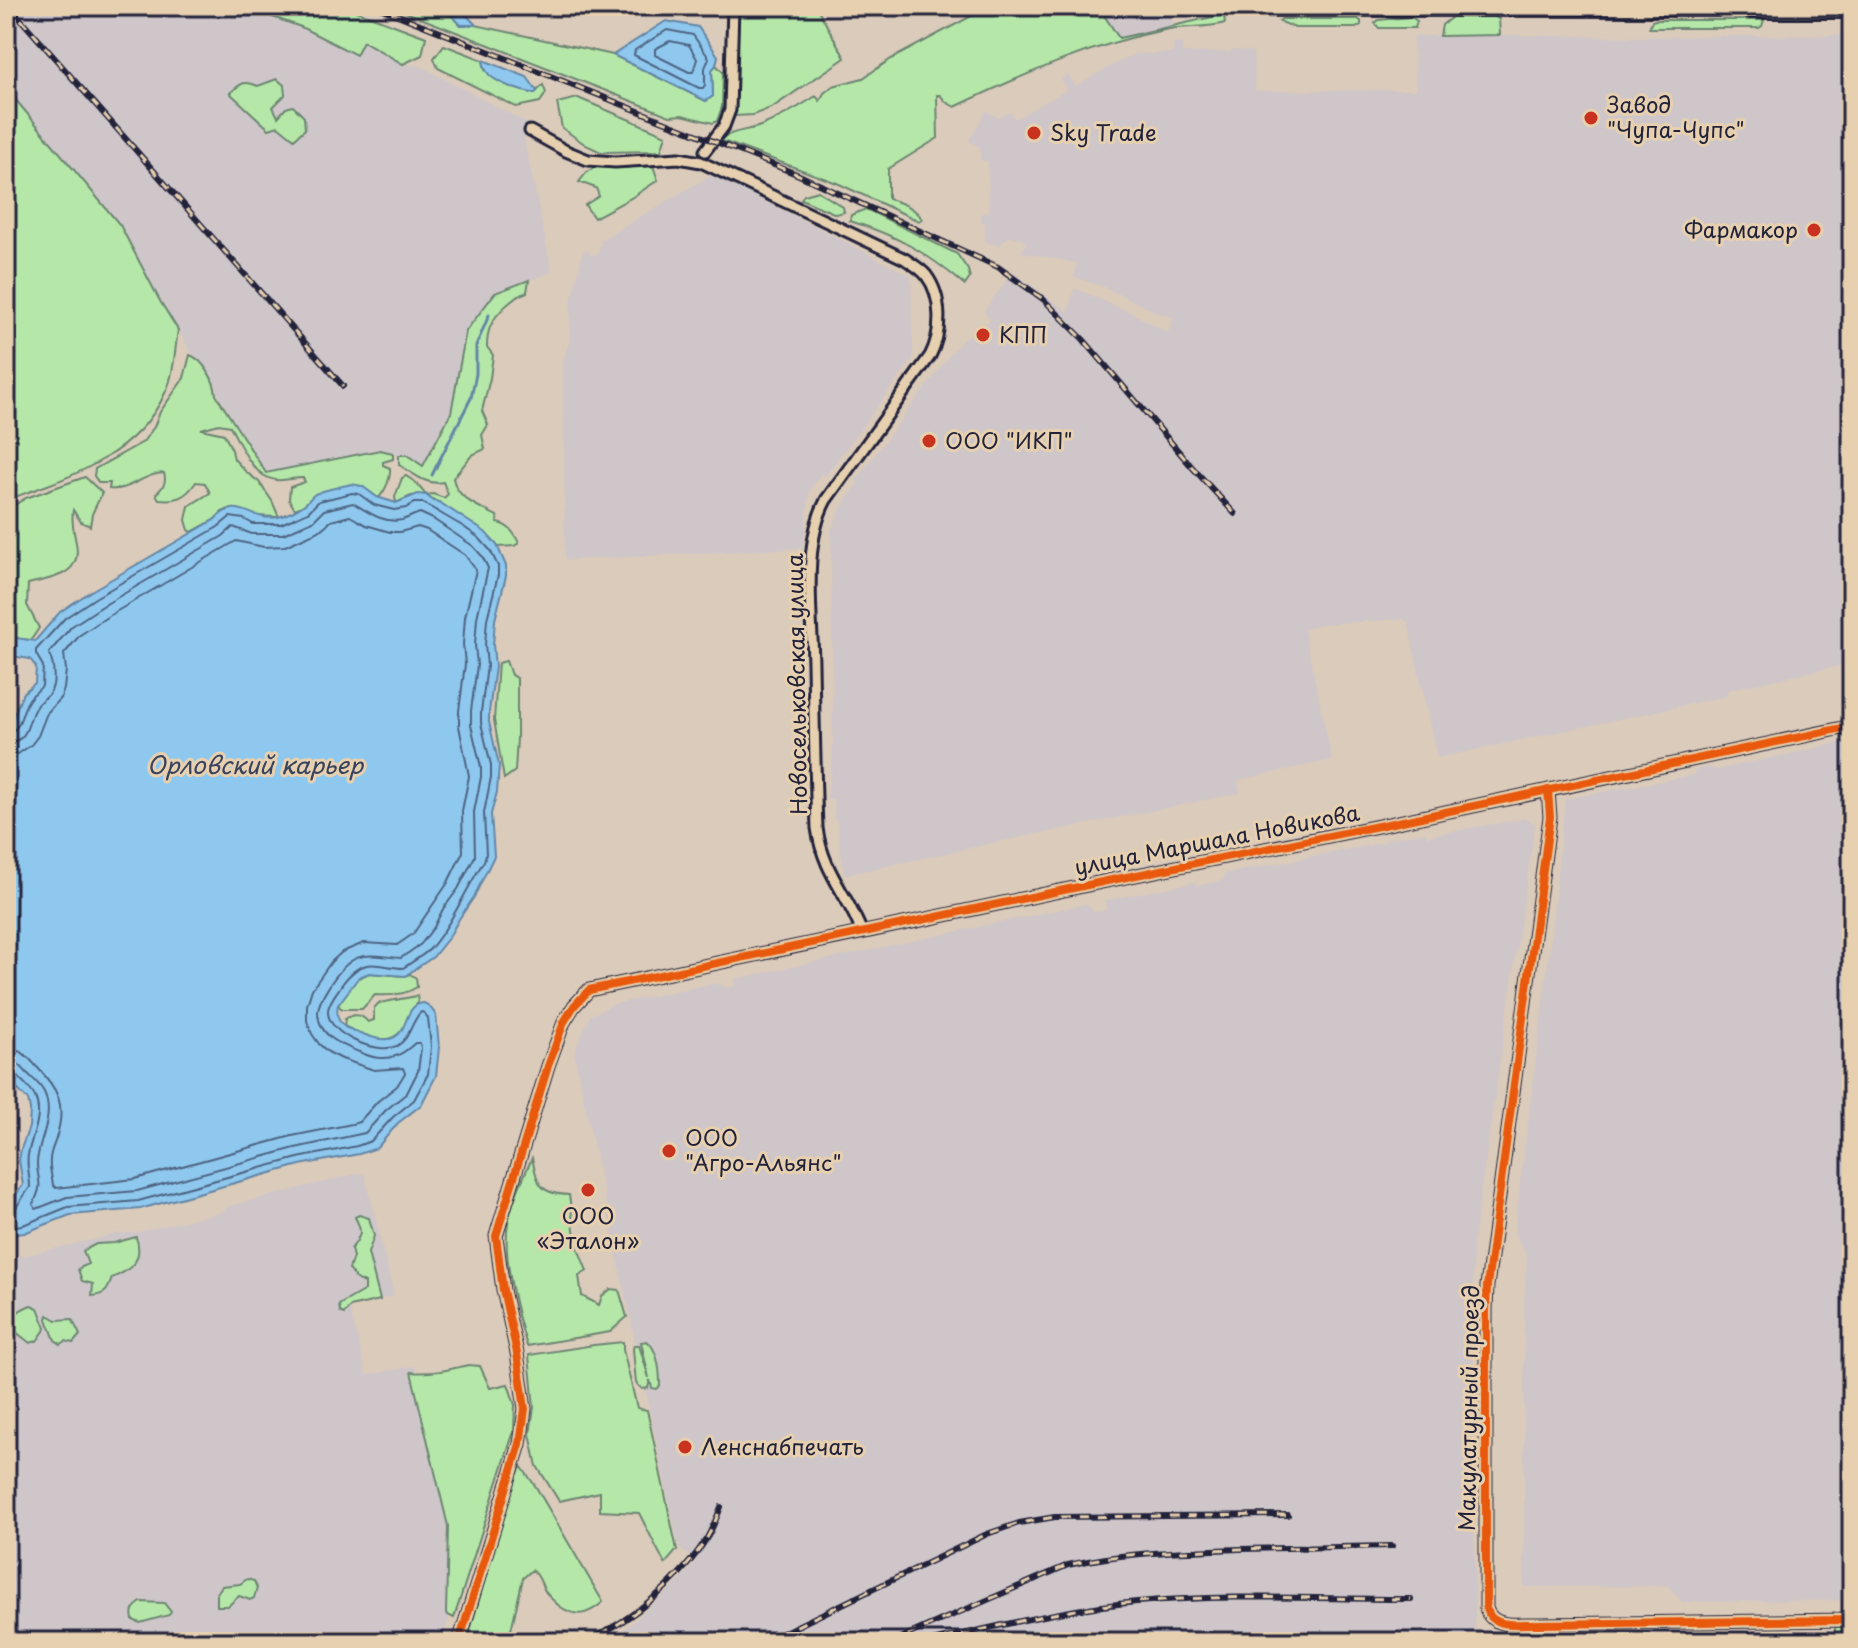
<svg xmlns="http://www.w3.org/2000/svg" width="1858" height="1648" viewBox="0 0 1858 1648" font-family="'Playpen Sans',sans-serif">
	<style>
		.built { fill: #cec6c9 }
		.green { fill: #b5e8a8; stroke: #6c8572; stroke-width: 2 }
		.water { fill: #8fc8ee; stroke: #6386a6; stroke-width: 2 }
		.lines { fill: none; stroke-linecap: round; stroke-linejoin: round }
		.shore { stroke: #4e6483; stroke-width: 2 }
		.stream { stroke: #6386a6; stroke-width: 3 }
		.street-casing { stroke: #22223b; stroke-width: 15 }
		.secondary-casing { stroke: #22223b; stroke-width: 20 }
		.street { stroke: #e6d0af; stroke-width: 9 }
		.secondary { stroke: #e6d0af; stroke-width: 14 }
		.rail-casing { stroke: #22223b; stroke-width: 6 }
		.rail { stroke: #e6d0af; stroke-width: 3; stroke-dasharray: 9; stroke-linecap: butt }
		.cycleway-casing { stroke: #e6d0af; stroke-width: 13 }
		.cycleway { stroke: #e8590c; stroke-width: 8 }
		.poi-dot { fill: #c8321e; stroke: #e6d0af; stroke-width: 3 }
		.labels { text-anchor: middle; stroke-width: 6; stroke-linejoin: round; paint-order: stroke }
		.poi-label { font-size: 22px; fill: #22223b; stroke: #e6d0af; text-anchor: start }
		.street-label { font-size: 22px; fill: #22223b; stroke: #e6d0af }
		.water-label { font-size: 24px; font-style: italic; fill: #38435f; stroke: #e6d0af }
	</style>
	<rect width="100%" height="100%" fill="#dbcbbb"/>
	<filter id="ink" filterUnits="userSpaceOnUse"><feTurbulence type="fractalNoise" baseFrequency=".0125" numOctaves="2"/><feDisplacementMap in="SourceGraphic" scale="16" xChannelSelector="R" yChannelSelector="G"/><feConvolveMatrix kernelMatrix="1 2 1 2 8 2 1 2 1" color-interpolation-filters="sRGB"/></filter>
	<g filter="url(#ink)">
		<path class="built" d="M6 6H256L267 15 301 27 356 55 363 41 403 64 420 66 532 126 524 139 552 272 495 293 466 331 451 413 423 466 407 455H399L380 450 266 473 160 301 120 225 10 92 6 78V30L17 22Z
			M1101 6H1173L1172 26 1119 38 1100 9Z
			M1500 35 1640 37 1852 35V663L1727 690V696L1437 758 1408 622 1403 619 1322 624 1304 629 1332 760 1238 780 1240 793 1007 840 844 875 837 821 834 820V800L827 798 833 756 831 530 844 503 858 483 856 480 954 350 965 338 991 320 984 311 1013 272 1068 312 1074 288 1132 313 1168 333 1173 317 1161 314 1104 287 1074 277 1077 263 1021 252 1027 244 1021 238 1009 236 998 246 985 241V222H981V213L989 212 988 161 980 160V147L969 141 986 111 998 118 1010 112 1015 119 1067 90 1061 79 1068 74 1075 86 1134 54 1173 53 1174 43H1182L1183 53 1231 52 1232 50H1236L1253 52 1255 91 1416 90 1413 36Z
			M713 174 911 276 913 359 825 476 821 473 814 483 809 493 803 548 565 560 563 362 570 340V309L583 251 589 250 590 255 598 253 601 240Z
			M1852 740V1600L1682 1602 1668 1586 1524 1587V1300L1527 1256 1514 1233 1549 955 1565 799 1694 775V770L1708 767 1717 770Z
			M1526 818 1535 824 1473 1244 1475 1642H765L763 1638 749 1642H621L617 1636 680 1580 696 1561 679 1548 574 1053 590 1016 614 1004 715 983 727 988 736 986 735 979 1086 904 1094 912 1099 911 1107 910 1104 901 1195 882 1196 886 1224 880V874L1386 842V839L1425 832 1427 836Z
			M360 1173 365 1175 394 1296 349 1307 367 1375 415 1366 452 1528 449 1619 441 1642H6V1260L121 1233H134L222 1212 229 1206Z"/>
		<path class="green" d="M256 6H343L426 37 422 55 403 64 363 41 356 55 301 27 267 15Z
			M390 6H443L461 25H476L613 55 706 101 713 96 712 70 716 65 723 72 722 107 717 121 713 123 682 115 670 116Z
			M738 6H816L845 58 773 107 753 115 735 116C738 79 733 42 738 6Z
			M990 6H1101L1100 9 1119 38 1221 15 1224 16 1225 23C1205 29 1184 25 1164 30 1091 45 1022 75 955 107L946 102 940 95H937L938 138 888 169V199C900 202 916 208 922 219L919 221 837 183 720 140C732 130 749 131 763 125 782 117 799 107 816 96L820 101 824 93 833 86 863 78 891 59Z
			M1411 17 1417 21 1415 28H1379L1375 23 1379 20Z
			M1452 17H1495L1499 19 1500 35 1440 36 1442 25Z
			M1282 19H1358L1361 21V25L1356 28H1295L1279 21Z
			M1655 20H1764L1762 26 1759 28H1649L1652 21Z
			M444 45 483 60 485 70 535 93 543 85 546 93 540 102 516 107 438 68 434 58Z
			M6 78 10 93 120 225 160 301 178 330C175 348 174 375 166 391 137 457 68 478 6 500Z
			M277 79 284 85 285 95 273 107 278 117 286 108 293 106 304 117 305 129 294 139 278 126 269 129 230 93C241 83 244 80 258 86Z
			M578 98 666 135 661 151 601 152 586 145 562 128 557 103Z
			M653 166 658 180 631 198 594 218 585 205 599 196 596 188 579 182 587 172 596 167 612 168Z
			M818 191 843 207 844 212 836 214 801 199 804 195Z
			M866 209 957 254 968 270 970 278 965 285C926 252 898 236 850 221L851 215Z
			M529 280 527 292C513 297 496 313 490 327 488 333 487 341 487 347L493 355 490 378 482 411 488 425 482 435 485 449 472 455 453 478C457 500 480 507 497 516L498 523C510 526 514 533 519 543L514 546 498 547 484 532 426 495 411 496 396 503 395 497 402 478 406 476 415 482 426 495 433 494 444 498 448 494 443 482C426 486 413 473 399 465V455H407L423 466 451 413 466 331 495 293Z
			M190 355C204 360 215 381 216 395L266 473 380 450 393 453V459L383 462V465L390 468C391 479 386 489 379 498L314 495 304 505 295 509 289 500 290 487 305 482 303 478C294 478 285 481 276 480 253 478 240 444 230 426L219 424 201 429 224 434 232 450 234 459 246 472 259 482 272 501 279 517 254 516 237 509H229L222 512 214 520 192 532 189 530 186 520 189 506 210 493 205 483 196 482C186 497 177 501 159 499L156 494C163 487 167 483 164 473 144 473 129 492 109 489L110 483H99L94 476 95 469 143 442 154 427 160 412 184 378Z
			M85 477 102 493 92 514 90 526 81 522 73 510C71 522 74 532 76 543 83 576 51 578 28 584L27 605 39 628 31 640 10 638 13 683 6 703V510L26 498Z
			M506 661 511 675 517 678V738L515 771 504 779 494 720 498 663Z
			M369 973 405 976 410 974 416 978 417 987C405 995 389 996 375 995L362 1009H342L338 1005 355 980Z
			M417 996 418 1003C409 1011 409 1021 402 1030 387 1049 361 1035 344 1026L345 1019C354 1013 361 1014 368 1022L374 1020V1008L379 1003Z
			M532 1158C538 1185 540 1194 569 1195L576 1243 587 1271 579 1276 582 1296 599 1305 602 1296 611 1289 619 1290 627 1317 610 1332 527 1346C517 1315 502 1256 508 1223 512 1200 523 1179 532 1158Z
			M359 1215 369 1218 374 1236 368 1253 380 1300 350 1307 344 1314 340 1312 339 1305 365 1290V1283L356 1279 349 1269 353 1257 351 1249C361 1236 363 1232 355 1217Z
			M136 1237C144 1260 131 1270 112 1278 108 1290 106 1295 92 1296L93 1284 82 1281 78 1269 88 1264 83 1251 96 1244 114 1243Z
			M31 1305 38 1308 46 1328 37 1341 30 1343 16 1332C14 1313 14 1312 31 1305Z
			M48 1315 57 1320 72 1319 80 1335 73 1343 66 1341 61 1344 55 1340 47 1319Z
			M647 1341C658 1350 660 1371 660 1386L657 1389 652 1388 650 1380 648 1388 642 1389 636 1383 633 1349 634 1345H639L649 1378 641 1342Z
			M623 1342V1350L637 1408 647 1410 677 1550 665 1564 639 1513 600 1511V1492L559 1501 537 1466 530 1434 534 1407 529 1355 594 1345Z
			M468 1365 480 1366 490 1388 508 1384 515 1405 514 1431 454 1618 446 1614 448 1526 411 1372C431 1374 448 1370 468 1365Z
			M521 1466 536 1487 603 1602C587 1616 575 1618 558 1605 553 1600 548 1596 545 1591 540 1583 540 1575 532 1570L523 1578 511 1630 523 1642H467L507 1500Z
			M247 1579 254 1581 257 1588 254 1598 250 1600 239 1596 228 1606H217V1593L222 1586 240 1584Z
			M141 1602 164 1603 171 1612 169 1615 140 1623 133 1620C131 1610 133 1608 141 1602Z
			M1835 1627H1852V1642H1835Z"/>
		<path class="water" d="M443 6H458L476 25H461Z
			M666 21 698 27 718 56 716 65 712 70 713 96 706 101 613 55Z
			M483 60 527 77 537 91 535 93C523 93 493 82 487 72 484 68 484 65 483 60Z
			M351 484 362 486 377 497 396 503 418 494 426 495 434 501 439 502 485 532 497 545 506 566V576L495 620 493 645 495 667 489 712V722L499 765 497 792 491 814 494 856 474 897 459 919 449 937 433 957 405 976 369 973 359 977 338 1005C336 1014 337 1021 345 1027 351 1030 357 1032 363 1034 417 1056 396 1004 424 1003L429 1006 436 1015 439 1047 436 1076 421 1105 398 1123 377 1148 359 1154 300 1165 140 1209 70 1215 24 1233 9 1235 6 1232V1208L23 1185 19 1160 21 1149 29 1127 30 1110 28 1100 16 1088 6 1074V727L10 724 23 693 35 683 36 667 30 659 11 656 10 637 35 641 60 612 91 591 214 520C240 494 248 522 278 517 287 515 299 509 306 503 308 501 312 496 315 494 325 489 340 487 351 484Z"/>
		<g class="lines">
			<path class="shore" d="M667 30 693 35 709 58 705 68V85L703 88H699L634 55 635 50Z
				M670 41 689 45 697 59 693 72H689L655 55V49Z
				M6 733C22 731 20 713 28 701 31 695 38 691 42 686L43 666 36 654V650L65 618 95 598 218 527 230 517 244 519 253 524H281L308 512 319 501 352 493 359 494 374 505 394 510 406 508 414 503H423L464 527 479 538 490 550 498 566V575L487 619 485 645 487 666 481 712V723L491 765V777L484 813 486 854 484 861C466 889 452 924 430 949 426 953 408 965 403 968 391 968 379 963 367 965 356 967 349 975 343 983 338 991 329 1001 328 1010 326 1035 378 1055 397 1046 411 1038 411 1021 421 1012L424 1013 428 1018 431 1047 428 1074 414 1100 393 1117 371 1141 357 1146 298 1158 138 1201 68 1207 23 1225 6 1227
				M6 743C32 741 25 721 37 705 43 698 51 696 53 685 55 673 53 663 49 653L72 626 101 607 223 536 233 527 252 534H283L313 521 324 510 353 503C367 511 383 524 402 520 408 518 414 515 420 513L433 519 473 546 482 556 488 568 477 618 475 645 477 665 471 711V725L481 767V777L474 812 475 856 458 889 443 909 434 927 421 944 401 958C365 955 354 949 331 983 326 992 319 1000 318 1011 318 1036 339 1044 359 1052 366 1055 375 1059 383 1058 397 1058 405 1052 415 1043H420L421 1048 418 1071 407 1093 386 1110 365 1133 295 1148 137 1191 67 1197 36 1209 33 1204C47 1179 33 1177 38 1155 42 1134 54 1114 44 1092 40 1084 33 1079 27 1073 20 1065 17 1061 6 1061
				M6 755 18 754 31 745 38 736 47 713 61 697 64 689 66 670 64 654 80 635 107 617 236 541 264 547 285 546 319 531 331 521 350 516 366 525 390 532H400L418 527 427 530 465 555 476 570 465 617 463 644 465 664 459 711V726L469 776 462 811 463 852 447 884 413 934 397 945 364 943 342 952 331 962 312 989 307 1005V1021L312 1034 319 1044 328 1052 342 1059 374 1070 403 1068 405 1073 397 1086 378 1101 359 1122 352 1124 292 1136 135 1179 56 1188 53 1185C52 1177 49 1168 50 1160 50 1151 55 1144 57 1135 66 1104 58 1089 37 1067 27 1056 22 1049 6 1049
				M6 1071 14 1072C20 1080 32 1089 35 1097 44 1117 31 1136 28 1155 26 1166 30 1176 30 1187L15 1209 6 1212"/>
			<path class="stream" d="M432 475 471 398 476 374V346L489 315"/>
			<defs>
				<path id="street" d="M1228 6 1236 9 1266 10H1750
					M530 131 566 151 588 160 615 162 679 158 701 162 905 259C912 264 920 268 926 275 943 297 942 333 930 356L826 500C802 545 812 613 813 663 814 718 815 773 817 828 823 873 848 894 862 933
					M705 151 724 126 730 110 733 6
					M1548 790 1550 817 1487 1286 1486 1311V1608C1492 1630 1520 1623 1538 1624L1852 1620
					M459 1642 520 1444 525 1409 517 1353 503 1290 496 1236 548 1066 564 1022 574 1006 589 990 1102 882 1393 823 1852 726"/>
				<path id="secondary" d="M1750 6V10H1852"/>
			</defs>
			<use href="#street" class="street-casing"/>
			<use href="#secondary" class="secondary-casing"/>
			<use href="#street" class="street"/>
			<use href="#secondary" class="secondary"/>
			<defs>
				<path id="rail" d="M9 6 343 386
					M375 6 799 175 998 267 1043 299 1083 339 1192 467 1235 514
					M585 1642C631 1621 682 1580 708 1536 713 1527 717 1517 721 1507
					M613 1642 619 1640
					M764 1642 987 1534 1019 1523 1055 1517 1288 1515
					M891 1642 1068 1565C1124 1552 1182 1551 1239 1549 1290 1548 1341 1547 1392 1546
					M927 1642C996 1627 1066 1608 1137 1602 1228 1594 1320 1599 1411 1599"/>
			</defs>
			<use href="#rail" class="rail-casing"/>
			<use href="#rail" class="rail"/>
			<defs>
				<path id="cycleway" d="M1548 790 1550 817 1487 1286 1486 1311V1608C1492 1630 1520 1623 1538 1624L1852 1620
					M459 1642 520 1444 525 1409 517 1353 503 1290 496 1236 548 1066 564 1022 574 1006 589 990 1102 882 1393 823 1852 726"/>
			</defs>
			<use href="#cycleway" class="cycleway-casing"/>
			<use href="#cycleway" class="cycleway"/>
		</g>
	</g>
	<g class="poi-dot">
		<circle cx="1591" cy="118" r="8"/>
		<circle cx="1034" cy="133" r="8"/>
		<circle cx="1814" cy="230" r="8"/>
		<circle cx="983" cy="335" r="8"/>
		<circle cx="929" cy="441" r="8"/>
		<circle cx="669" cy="1151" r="8"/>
		<circle cx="588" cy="1190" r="8"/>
		<circle cx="685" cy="1447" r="8"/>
	</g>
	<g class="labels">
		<g class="poi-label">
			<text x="1607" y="113">Завод<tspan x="1607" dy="25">"Чупа-Чупс"</tspan></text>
			<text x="1050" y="141">Sky Trade</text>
			<text x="1798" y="238" text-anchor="end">Фармакор</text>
			<text x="999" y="343">КПП</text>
			<text x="945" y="449">ООО "ИКП"</text>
			<text x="685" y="1146">ООО<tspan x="685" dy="25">"Агро-Альянс"</tspan></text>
			<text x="588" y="1224" text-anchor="middle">ООО<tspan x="588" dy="25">«Эталон»</tspan></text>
			<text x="701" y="1455">Ленснабпечать</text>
		</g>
		<g class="street-label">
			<text transform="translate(797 684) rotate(-91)" y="8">Новосельковская улица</text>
			<text transform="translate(1217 840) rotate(-11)" y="8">улица Маршала Новикова</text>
			<text transform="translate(1469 1408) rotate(-89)" y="8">Макулатурный проезд</text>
		</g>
		<g class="water-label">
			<text x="255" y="774">Орловский карьер</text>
		</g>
	</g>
	<rect width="1858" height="1648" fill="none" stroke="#e6d0af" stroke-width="32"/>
	<rect x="16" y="16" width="1826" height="1616" fill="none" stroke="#22223b" stroke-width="3" filter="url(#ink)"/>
</svg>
